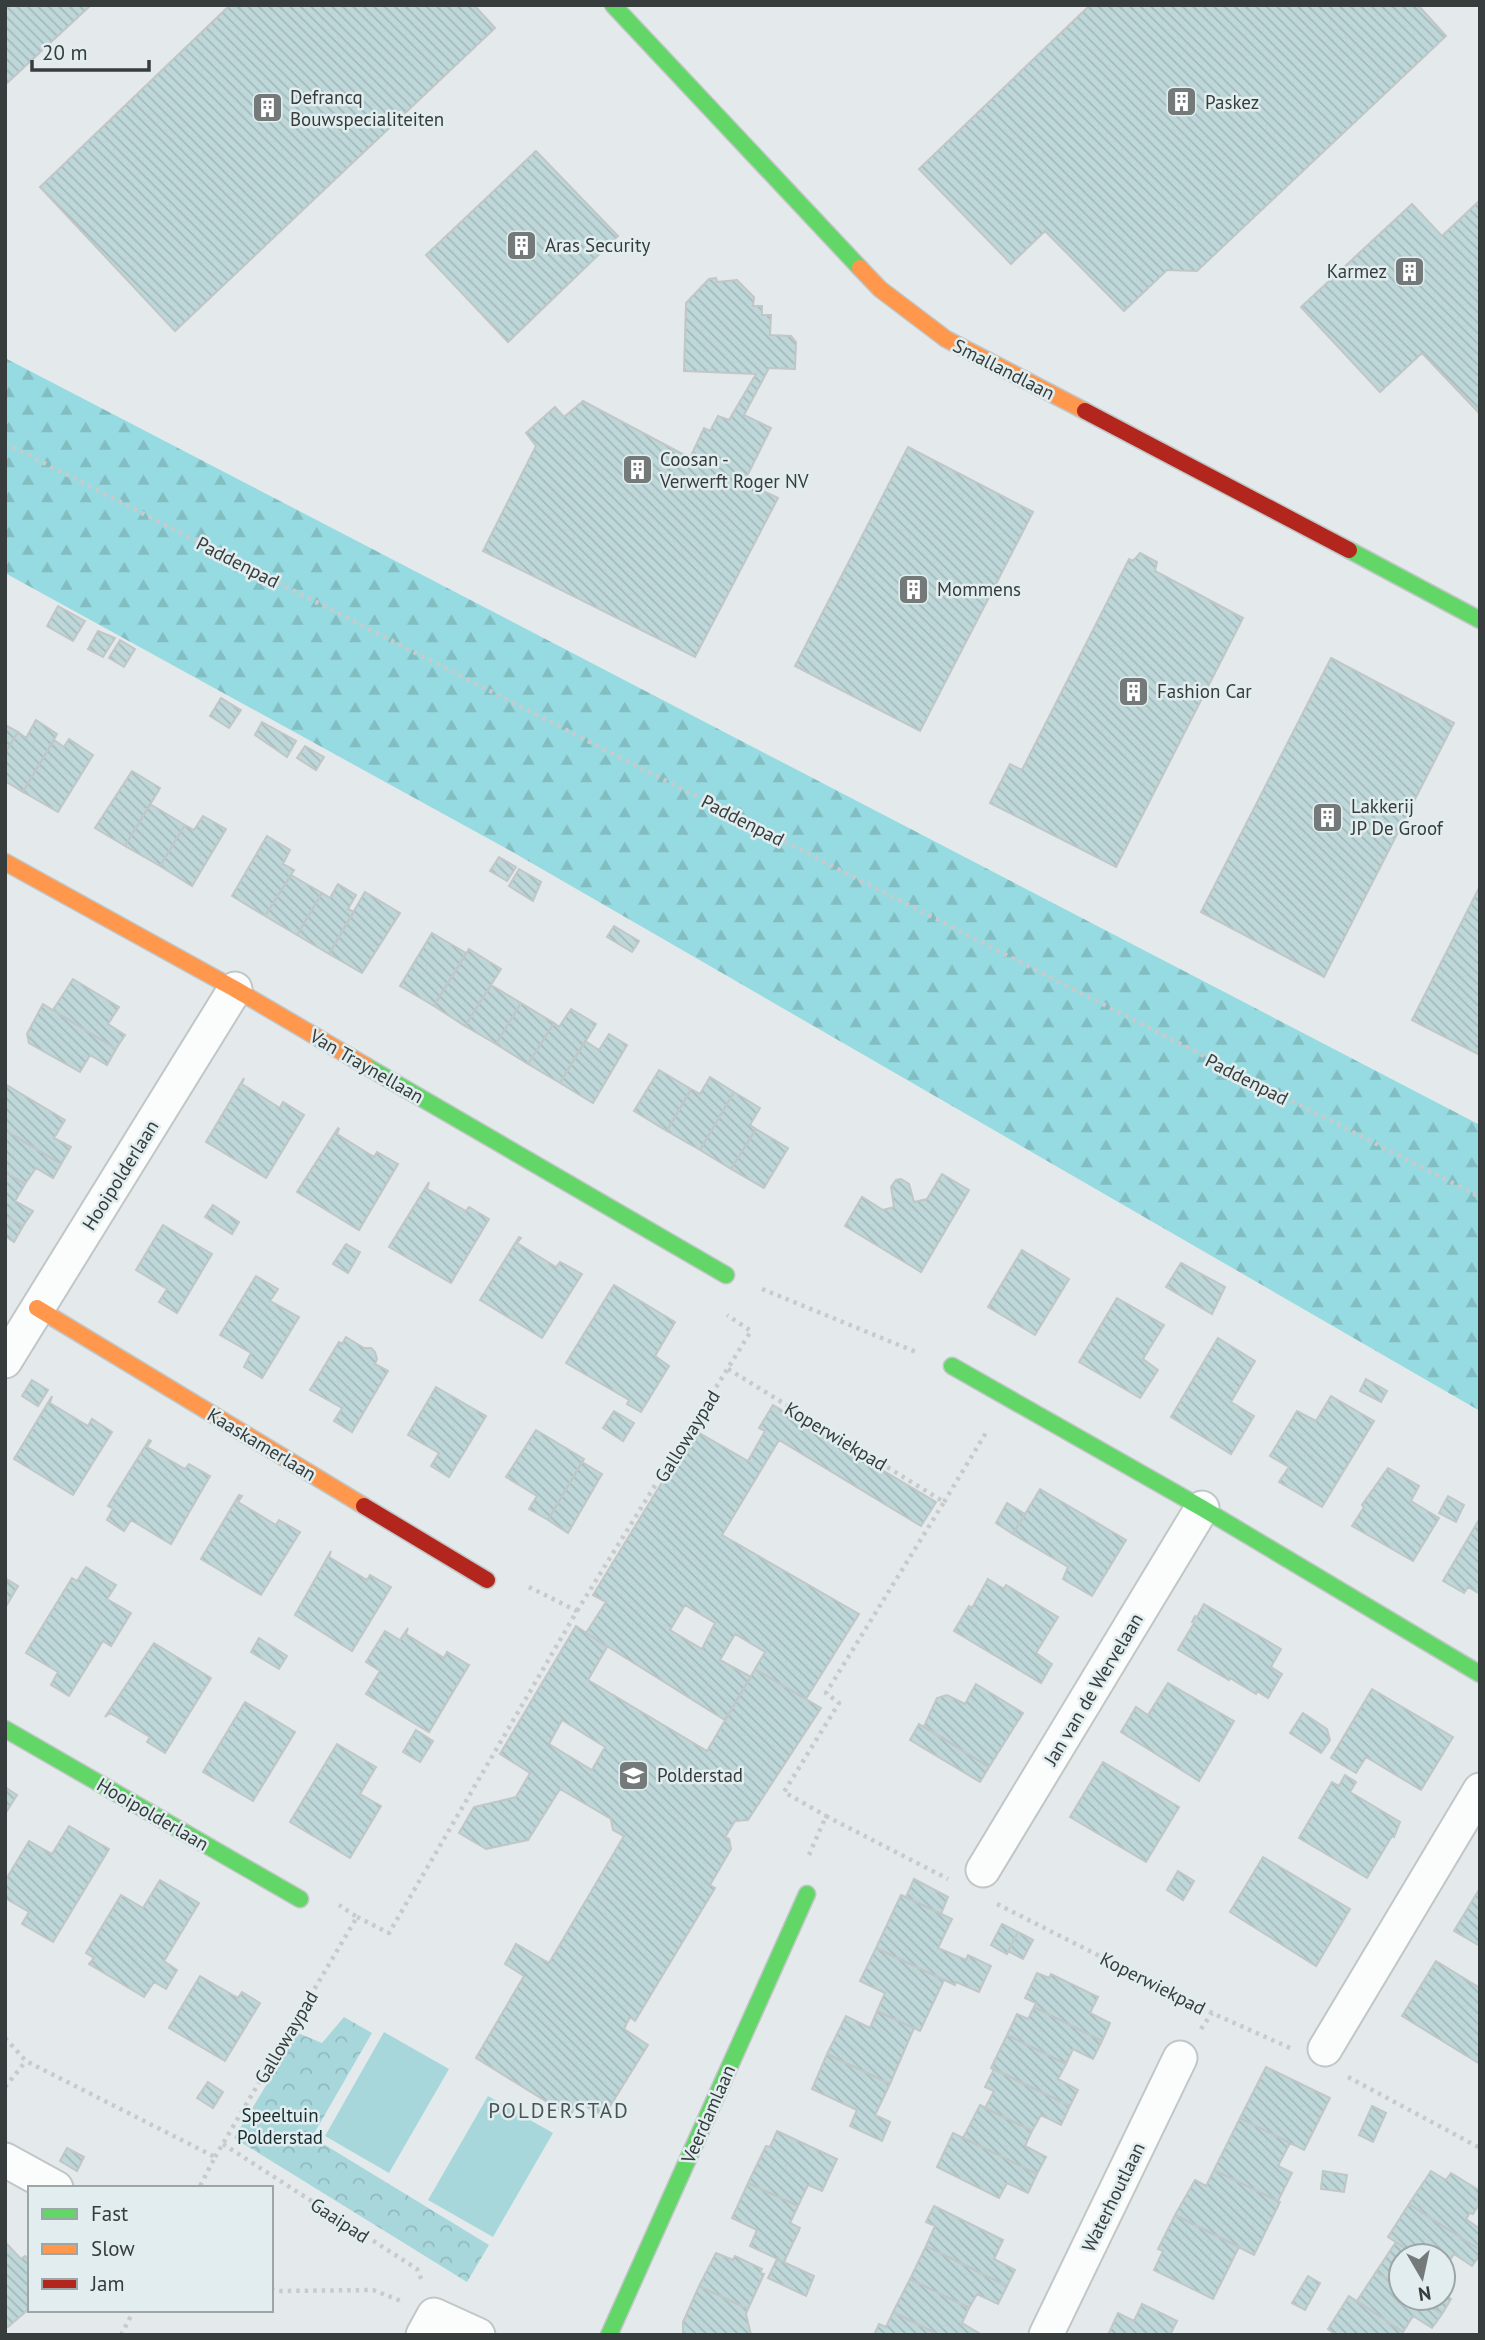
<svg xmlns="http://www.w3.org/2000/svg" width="1485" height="2340" viewBox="0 0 1485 2340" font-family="'PT Sans',sans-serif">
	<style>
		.forest { fill: url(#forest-firs) }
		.park { fill: url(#park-crowns) }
		.pitch { fill: #a8d7db }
		.building { fill: url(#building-back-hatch); stroke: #c1c6c7; stroke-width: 2; fill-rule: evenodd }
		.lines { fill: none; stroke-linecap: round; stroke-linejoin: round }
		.street-casing { stroke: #c1c6c7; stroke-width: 37 }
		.fast-casing { stroke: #c1c6c7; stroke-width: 19 }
		.slow-casing { stroke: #c1c6c7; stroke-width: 19 }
		.jam-casing { stroke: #c1c6c7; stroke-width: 19 }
		.path { stroke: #c8cacb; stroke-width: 4.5; stroke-dasharray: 3.5 5; stroke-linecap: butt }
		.street { stroke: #fbfcfc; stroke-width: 33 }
		.fast { stroke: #63d668; stroke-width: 16 }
		.slow { stroke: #ff974d; stroke-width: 16 }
		.jam { stroke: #b3261e; stroke-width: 16 }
		.labels { text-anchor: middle; stroke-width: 5; stroke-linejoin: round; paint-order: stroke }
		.poi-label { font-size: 19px; fill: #373c3c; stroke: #e1edee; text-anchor: start }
		.street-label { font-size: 19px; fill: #373c3c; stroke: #e1edee }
		.park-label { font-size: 19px; fill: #182d30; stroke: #e1edee }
		.neighbourhood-label { font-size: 21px; letter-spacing: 2px; fill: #4a5455; stroke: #e1edee }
	</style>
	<defs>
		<pattern id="forest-firs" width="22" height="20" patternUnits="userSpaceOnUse" patternTransform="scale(1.75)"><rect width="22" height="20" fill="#96dbe1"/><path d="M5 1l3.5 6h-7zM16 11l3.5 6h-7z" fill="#82bdc2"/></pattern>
		<pattern id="park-crowns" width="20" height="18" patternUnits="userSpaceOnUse" patternTransform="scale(1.75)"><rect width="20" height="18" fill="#a8d7db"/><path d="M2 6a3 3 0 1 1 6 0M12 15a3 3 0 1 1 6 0" fill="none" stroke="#91b9bd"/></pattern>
		<pattern id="building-back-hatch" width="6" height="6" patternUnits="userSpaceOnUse" patternTransform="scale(1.75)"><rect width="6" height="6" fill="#bed7d9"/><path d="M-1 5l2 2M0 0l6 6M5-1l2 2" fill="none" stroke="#a4b9bb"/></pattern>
	</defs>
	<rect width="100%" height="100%" fill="#e4eaeb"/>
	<path class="forest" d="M5 358 1480 1125V1411L509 850 5 573Z"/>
	<path class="park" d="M344 2017 372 2033 312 2137 489 2245 467 2282 234 2138 298 2033 322 2043Z"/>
	<path class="pitch" d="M384 2032 449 2069 389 2173 325 2136Z
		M488 2096 553 2133 493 2237 428 2200Z"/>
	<path class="building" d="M5 5H91L5 85Z
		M230 5H474L495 28 175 331 40 187Z
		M1090 5H1418L1446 36 1197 271 1167 270 1124 311 1045 231 1011 264 919 169Z
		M536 151 618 236 508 342 426 255Z
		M1480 200V414L1422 353 1380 392 1301 307 1412 204 1442 236Z
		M716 278 717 282 737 280 754 297 753 306H762V315H771L770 335 791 336 796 342 795 369 769 368 744 415 771 428 744 482 778 498 695 657 483 551 536 446 526 433 555 407 564 417 583 401 690 458 704 428 710 431 718 416 729 420 756 374 684 371 686 303 709 279Z
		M908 447 1033 512 920 731 795 666Z
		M1140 553 1157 562 1155 571 1243 618 1116 867 990 803 1010 764 1022 770 1129 559 1133 561Z
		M58 606 85 621 73 641 47 626Z
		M98 631 115 638 103 657 88 649Z
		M120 640 135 649 124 667 109 658Z
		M1331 658 1454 723 1324 977 1201 912Z
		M221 698 241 710 229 728 210 716Z
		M36 720 57 734 23 792 5 781V753L18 732 26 738Z
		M262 722 296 741 287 757 255 735Z
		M5 725 18 732 5 753Z
		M69 739 93 755 58 812 23 792 54 740 64 747Z
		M305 746 324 757 316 770 297 758Z
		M132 771 160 788 125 846 95 828Z
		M150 804 185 825 160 866 125 846Z
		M203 816 226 829 192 886 160 866 185 825 194 830Z
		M267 836 290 850 283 864 294 870 265 916 232 896Z
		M499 857 516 867 507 881 490 871Z
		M519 869 541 882 533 901 509 886Z
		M291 875 322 893 297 935 265 916Z
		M338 884 356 895 348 909 354 912 329 954 297 935 322 893 330 898Z
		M1480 886V1055L1412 1020Z
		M365 892 400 913 362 973 329 954Z
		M614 926 639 941 632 952 607 937Z
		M432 933 466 953 434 1006 400 986Z
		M469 949 501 969 465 1026 434 1006Z
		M73 979 119 1007 108 1024 125 1035 116 1049 53 1010Z
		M491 985 521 1003 496 1044 465 1026Z
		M521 1003 554 1023 528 1064 496 1044Z
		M43 1004 116 1049 107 1065 90 1055 80 1072 29 1043 27 1034Z
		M571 1009 596 1024 560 1083 528 1064 554 1023 559 1027Z
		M609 1034 627 1045 593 1103 560 1083 585 1041 599 1050Z
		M659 1070 691 1089 667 1131 634 1111Z
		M710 1077 734 1092 700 1150 667 1131 691 1089 700 1094Z
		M244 1078 242 1084 280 1108 283 1102 304 1115 266 1178 206 1142Z
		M5 1084 65 1120 54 1138 71 1147 61 1164 5 1130Z
		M734 1092 760 1108 750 1125 756 1129 731 1169 700 1150Z
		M338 1128 339 1129 337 1134 374 1157 377 1152 398 1164 359 1230 297 1192Z
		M756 1129 788 1148 764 1188 731 1169Z
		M5 1130 61 1164 53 1178 36 1168 25 1184 5 1172Z
		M5 1172 25 1184 15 1201 33 1211 23 1226 5 1215Z
		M942 1174 969 1190 921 1272 845 1226 862 1197 883 1210 894 1207 891 1187 896 1180 901 1179 909 1184 914 1202 927 1199Z
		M429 1182 427 1189 466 1211 469 1207 489 1219 451 1283 389 1247Z
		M213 1205 239 1222 232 1234 205 1217Z
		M5 1215 23 1226 14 1242 5 1236Z
		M163 1225 212 1254 177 1313 159 1302 167 1289 136 1270Z
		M519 1237 521 1238 517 1243 556 1267 560 1262 582 1274 542 1338 480 1300Z
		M346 1244 360 1252 348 1273 333 1264Z
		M1022 1250 1069 1279 1035 1335 988 1307Z
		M1181 1263 1225 1287 1212 1314 1166 1287Z
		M256 1276 278 1289 270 1301 299 1317 262 1378 244 1367 251 1353 220 1335Z
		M614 1285 675 1322 655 1356 669 1366 641 1412 627 1404 629 1400 566 1363Z
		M1117 1298 1164 1325 1143 1359 1158 1370 1140 1398 1079 1362Z
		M346 1337 364 1348H371L375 1352 377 1359 375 1364 388 1371 352 1432 334 1421 342 1408 310 1390 339 1342 342 1344Z
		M1218 1338 1255 1361 1231 1402 1254 1416 1231 1454 1171 1417Z
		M1366 1379 1387 1391 1381 1402 1360 1391Z
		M32 1380 48 1390 38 1406 22 1396Z
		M436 1387 486 1416 449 1477 431 1466 439 1453 408 1435Z
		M52 1396 50 1403 88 1426 92 1419 112 1432 73 1495 14 1459Z
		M1331 1396 1374 1421 1322 1507 1279 1482 1289 1467 1270 1456 1297 1411 1316 1421Z
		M773 1405 936 1502 921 1526 779 1440 722 1535 859 1614 806 1699 755 1669 765 1652 735 1634 720 1660 751 1677 725 1720 586 1633 606 1602 593 1595 694 1430 748 1461 765 1431 759 1428ZM685 1605 715 1623 702 1649 670 1630Z
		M614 1411 634 1423 623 1441 603 1428Z
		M536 1430 584 1459 548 1520 529 1509 537 1496 506 1477Z
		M149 1440 151 1441 147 1447 185 1469 189 1464 210 1476 171 1544 131 1520 124 1531 107 1520 113 1509 108 1506Z
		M582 1462 602 1474 568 1533 548 1520Z
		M1388 1468 1419 1486 1411 1501 1439 1518 1413 1561 1352 1526 1364 1507 1362 1505Z
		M1040 1489 1126 1540 1092 1596 1063 1579 1068 1567 1013 1534Z
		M239 1495 242 1496 238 1502 276 1525 279 1520 300 1532 261 1595 201 1559Z
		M1448 1496 1464 1505 1456 1522 1439 1513Z
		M1007 1503 1025 1514 1013 1534 996 1523Z
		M1480 1518V1594L1468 1587 1464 1593 1443 1581Z
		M331 1551 329 1557 367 1580 370 1575 391 1587 352 1651 295 1615Z
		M86 1567 116 1585 107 1599 131 1613 111 1646 103 1641 69 1696 51 1685 58 1672 26 1653 72 1578 77 1581Z
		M5 1578 18 1586 5 1608Z
		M988 1579 1004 1589 1006 1585 1058 1617 1036 1653 1052 1664 1041 1683 954 1631 969 1606 972 1608Z
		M1204 1604 1281 1649 1271 1667 1282 1674 1268 1698 1257 1691 1256 1694 1230 1678 1229 1680 1178 1650 1194 1623 1192 1622 1195 1616 1197 1617Z
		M576 1626 607 1647 588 1680 707 1751 755 1669 821 1708 748 1820 735 1821 725 1837 729 1839 731 1849 710 1885 715 1888 635 2021 630 2017 624 2029 648 2045 604 2116 578 2102 570 2116 476 2058 524 1976 505 1964 516 1944 549 1963 624 1836 613 1830 611 1819 560 1789 528 1840 486 1849 459 1833 474 1807 516 1797 530 1773 500 1754ZM562 1720 605 1747 592 1770 549 1744Z
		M408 1628 406 1634 444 1658 447 1652 469 1665 429 1732 366 1694 380 1671 366 1662 385 1631 400 1640Z
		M259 1638 287 1656 279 1669 251 1652Z
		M154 1643 211 1678 165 1753 147 1742 150 1737 110 1713 105 1717Z
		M1168 1683 1234 1721 1199 1781 1121 1732 1136 1707 1148 1715Z
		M976 1684 1023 1713 989 1767 924 1726 937 1698 947 1695 965 1704Z
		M1372 1689 1453 1737 1421 1790 1366 1757 1356 1773 1331 1758Z
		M245 1702 295 1732 253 1801 203 1772Z
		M1303 1713 1327 1729 1330 1740 1321 1753 1290 1733Z
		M919 1724 989 1767 980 1782 910 1740Z
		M416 1730 433 1741 420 1762 403 1752Z
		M337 1744 376 1767 360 1794 381 1806 350 1858 290 1822Z
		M1103 1762 1179 1807 1146 1862 1070 1817Z
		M1345 1775 1356 1782 1350 1792 1400 1822 1394 1837 1392 1836 1367 1878 1299 1838 1332 1782 1339 1786Z
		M5 1787 17 1795 5 1814Z
		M69 1826 109 1849 53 1942 22 1924 29 1912 5 1898V1881L29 1841 52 1854Z
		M1263 1857 1350 1909 1316 1966 1230 1912Z
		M1178 1871 1194 1881 1183 1900 1167 1890Z
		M914 1879 948 1897 941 1914 906 1897Z
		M160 1880 199 1903 164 1961 177 1970 166 1989 154 1982 144 1997 89 1964 94 1958 86 1953 121 1895 143 1908Z
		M1480 1888V1946L1454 1931Z
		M901 1895 952 1919 938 1948 966 1960 968 1955 991 1966 979 1992 956 1982 955 1985 876 1948Z
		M1002 1924 1018 1932 1007 1954 991 1945Z
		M1018 1932 1033 1940 1023 1959 1008 1951Z
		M876 1948 944 1980 920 2031 877 2011 885 1993 860 1981Z
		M1436 1961 1480 1988V2064L1402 2016Z
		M1037 1973 1049 1978 1051 1974 1098 1997 1090 2013 1110 2023 1102 2041 1034 2007 1036 2003 1025 1998Z
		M200 1976 238 1998 242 1992 260 2003 225 2061 169 2028Z
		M1034 2007 1102 2041 1093 2059 1073 2049 1066 2064 1007 2035 1017 2014 1028 2019Z
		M877 2011 914 2028 890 2084 827 2054 846 2016 870 2028Z
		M1007 2035 1066 2064 1058 2079 1078 2090 1070 2106 991 2068Z
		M827 2054 890 2084 875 2115 890 2122 882 2141 850 2126 857 2110 812 2089Z
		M1266 2067 1330 2098 1304 2150 1240 2118Z
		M994 2069 1070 2106 1061 2125 1041 2115 1032 2131 985 2108 994 2091 985 2087Z
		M208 2082 223 2092 213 2108 197 2098Z
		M980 2105 1032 2131 1025 2146 1046 2157 1037 2174 963 2138Z
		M1372 2106 1386 2113 1373 2142 1359 2135Z
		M1240 2118 1290 2143 1278 2166 1292 2173 1278 2201 1214 2170Z
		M777 2131 837 2159 822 2191 808 2185 798 2206 748 2183 766 2146 770 2147Z
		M953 2133 1037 2174 1028 2193 1007 2183 999 2198 937 2167Z
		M67 2148 84 2157 77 2171 60 2161Z
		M1214 2170 1280 2202 1254 2255 1175 2215 1195 2180 1206 2186Z
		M1323 2171 1347 2175 1344 2192 1321 2189Z
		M1431 2171 1446 2180 1451 2173 1480 2191 1477 2201 1480 2207 1478 2206 1473 2214 1470 2213 1466 2219 1480 2229V2250L1409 2204Z
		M748 2183 798 2206 790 2223 800 2228 784 2262 750 2246 757 2230 732 2218Z
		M1409 2204 1480 2250V2255L1472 2266 1454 2254 1443 2270V2256H1417L1388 2237Z
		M934 2206 1003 2240 994 2259 1015 2270 1007 2286 926 2246 935 2226 926 2222Z
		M1175 2215 1239 2247 1213 2299 1154 2270 1163 2251 1158 2249Z
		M5 2242 21 2259 25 2256 30 2261V2308L8 2327 5 2324Z
		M1396 2242 1417 2256H1401V2287L1376 2272Z
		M926 2246 1007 2286 998 2304 977 2294 969 2308 910 2279Z
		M716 2253 733 2260 735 2256 762 2269 760 2273 764 2274 748 2309 699 2286Z
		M777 2259 814 2276 806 2296 768 2278Z
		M1376 2272 1401 2287V2298H1417L1442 2314 1432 2328 1413 2316 1403 2332 1357 2301Z
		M1308 2276 1320 2283 1305 2310 1292 2303Z
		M910 2279 969 2308 962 2323 982 2335H939L893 2312Z
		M699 2286 748 2309 746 2314 751 2335H683V2322Z
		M1443 2293 1451 2299 1442 2314 1417 2298H1443Z
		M1349 2296 1403 2332 1401 2335H1336L1328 2329Z
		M1142 2304 1177 2321 1170 2335H1108L1118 2313 1134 2321Z
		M893 2312 939 2335H874L879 2324 886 2327Z"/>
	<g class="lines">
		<defs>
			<path id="street" d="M5 1361 235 989
				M983 1870 1202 1508
				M1325 2049 1480 1790
				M5 2160 56 2188
				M423 2335 434 2315 478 2335
				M1046 2335 1180 2058"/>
			<path id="fast" d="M613 5 860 268
				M1349 550 1480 620
				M366 1066 726 1275
				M952 1366 1202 1508 1480 1674
				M5 1729 300 1899
				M609 2335 807 1894"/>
			<path id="slow" d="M860 268 880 289 946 339 1085 411
				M5 862 235 989 366 1066
				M37 1308 364 1506"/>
			<path id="jam" d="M1085 411 1349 550
				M364 1506 487 1580"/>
		</defs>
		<use href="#street" class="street-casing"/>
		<use href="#fast" class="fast-casing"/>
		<use href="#slow" class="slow-casing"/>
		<use href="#jam" class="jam-casing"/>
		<path class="path" d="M5 443 1480 1197
			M762 1289 916 1352
			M728 1369 944 1502 826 1693 839 1703 784 1792 826 1816
			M944 1502 987 1431
			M577 1611 751 1331 727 1315
			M809 1855 826 1816 948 1879
			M997 1904 1212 2013 1290 2048
			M357 1917 389 1933 577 1611 525 1585
			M1201 2029 1212 2013
			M5 2038 26 2061 215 2157 199 2188
			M1348 2077 1480 2148
			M5 2087 26 2061
			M223 2144 417 2269 422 2281
			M215 2157 357 1917 339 1905
			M271 2289 278 2291 373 2290 401 2301
			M121 2335 134 2310"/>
		<use href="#street" class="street"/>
		<use href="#fast" class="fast"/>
		<use href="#slow" class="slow"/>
		<use href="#jam" class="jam"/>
	</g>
	<defs>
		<symbol id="building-square" viewBox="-11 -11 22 22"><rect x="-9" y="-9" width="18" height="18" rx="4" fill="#747979" stroke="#e1edee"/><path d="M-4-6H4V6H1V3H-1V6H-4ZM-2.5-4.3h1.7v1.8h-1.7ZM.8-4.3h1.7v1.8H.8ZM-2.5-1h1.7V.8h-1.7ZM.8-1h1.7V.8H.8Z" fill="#fff"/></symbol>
		<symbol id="school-square" viewBox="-11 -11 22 22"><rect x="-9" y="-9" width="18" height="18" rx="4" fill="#747979" stroke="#e1edee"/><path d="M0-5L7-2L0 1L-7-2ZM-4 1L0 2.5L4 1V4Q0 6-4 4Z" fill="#fff"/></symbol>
	</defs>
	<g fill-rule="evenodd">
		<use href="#building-square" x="1164" y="84" width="35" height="35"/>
		<use href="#building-square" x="250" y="90" width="35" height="35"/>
		<use href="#building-square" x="504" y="228" width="35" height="35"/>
		<use href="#building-square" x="1392" y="254" width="35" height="35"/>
		<use href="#building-square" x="620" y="452" width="35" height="35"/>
		<use href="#building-square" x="896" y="572" width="35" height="35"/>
		<use href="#building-square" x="1116" y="674" width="35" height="35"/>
		<use href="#building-square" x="1310" y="800" width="35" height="35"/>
		<use href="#school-square" x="616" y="1758" width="35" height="35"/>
	</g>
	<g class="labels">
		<g class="poi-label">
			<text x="290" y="104">Defrancq<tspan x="290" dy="22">Bouwspecialiteiten</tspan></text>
			<text x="1205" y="109">Paskez</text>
			<text x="545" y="252">Aras Security</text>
			<text x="1387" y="278" text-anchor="end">Karmez</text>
			<text x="660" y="466">Coosan -<tspan x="660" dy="22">Verwerft Roger NV</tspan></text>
			<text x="937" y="596">Mommens</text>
			<text x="1157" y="698">Fashion Car</text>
			<text x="1351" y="813">Lakkerij<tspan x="1351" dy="22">JP De Groof</tspan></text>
			<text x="657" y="1782">Polderstad</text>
		</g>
		<g class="street-label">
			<text transform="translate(1004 369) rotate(27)" y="7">Smallandlaan</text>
			<text transform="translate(238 562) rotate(27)" y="7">Paddenpad</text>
			<text transform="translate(743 820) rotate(27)" y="7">Paddenpad</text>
			<text transform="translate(367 1066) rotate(30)" y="7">Van Traynellaan</text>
			<text transform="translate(1247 1079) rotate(27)" y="7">Paddenpad</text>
			<text transform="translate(120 1175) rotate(-58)" y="7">Hooipolderlaan</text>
			<text transform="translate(687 1436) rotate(-58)" y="7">Gallowaypad</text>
			<text transform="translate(836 1436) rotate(31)" y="7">Koperwiekpad</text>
			<text transform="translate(262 1444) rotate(31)" y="7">Kaaskamerlaan</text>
			<text transform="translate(1093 1689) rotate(-59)" y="7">Jan van de Wervelaan</text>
			<text transform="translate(153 1814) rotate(30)" y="7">Hooipolderlaan</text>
			<text transform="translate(1153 1983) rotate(27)" y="7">Koperwiekpad</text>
			<text transform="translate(286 2037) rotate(-59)" y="7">Gallowaypad</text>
			<text transform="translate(708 2114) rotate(-66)" y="7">Veerdamlaan</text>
			<text transform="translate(1113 2197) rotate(-64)" y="7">Waterhoutlaan</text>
			<text transform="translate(340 2220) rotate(33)" y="7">Gaaipad</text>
		</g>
		<g class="park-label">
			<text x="280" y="2122">Speeltuin<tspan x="280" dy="22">Polderstad</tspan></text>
		</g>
		<g class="neighbourhood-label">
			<text x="559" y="2118">POLDERSTAD</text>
		</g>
	</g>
	<rect width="1485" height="2340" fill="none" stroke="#373c3c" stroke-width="14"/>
	<rect x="28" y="2186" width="245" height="126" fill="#e1edee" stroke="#9da6a7" stroke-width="2"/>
	<rect x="42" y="2209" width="35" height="10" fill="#63d668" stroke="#9da6a7" stroke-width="2"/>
	<text x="91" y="2221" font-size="21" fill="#373c3c">Fast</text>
	<rect x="42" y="2244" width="35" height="10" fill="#ff974d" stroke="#9da6a7" stroke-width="2"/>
	<text x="91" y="2256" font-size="21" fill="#373c3c">Slow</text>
	<rect x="42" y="2279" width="35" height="10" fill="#b3261e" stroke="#9da6a7" stroke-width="2"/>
	<text x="91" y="2291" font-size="21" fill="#373c3c">Jam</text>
	<g transform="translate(1422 2277) rotate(171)"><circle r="33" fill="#e1edee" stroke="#9da6a7" stroke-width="2"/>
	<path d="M0-5L12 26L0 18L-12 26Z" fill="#747979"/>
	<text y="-10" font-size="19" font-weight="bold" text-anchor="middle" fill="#373c3c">N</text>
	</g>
	<path d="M32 60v10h117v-10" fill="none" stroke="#373c3c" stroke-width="3.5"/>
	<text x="42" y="60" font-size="21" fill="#373c3c" stroke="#e1edee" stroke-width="5" paint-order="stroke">20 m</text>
</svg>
